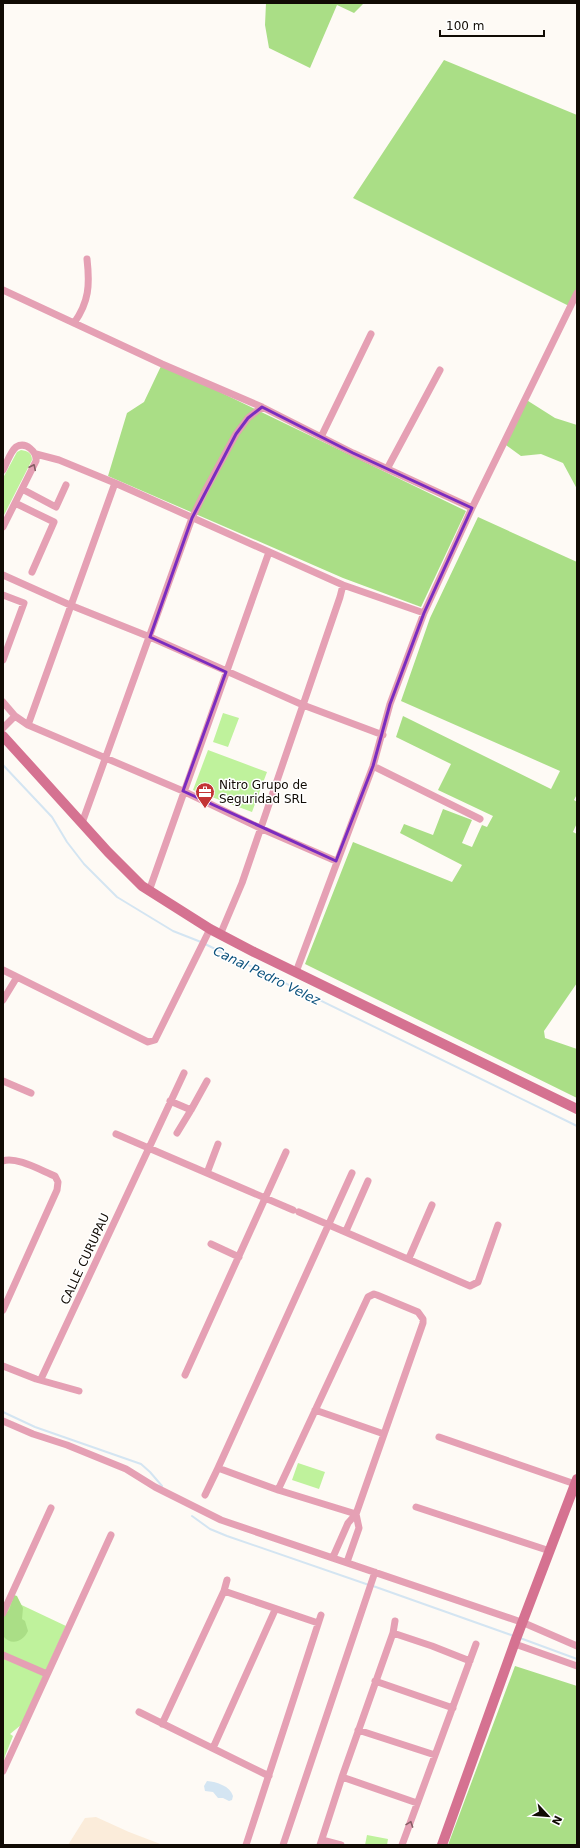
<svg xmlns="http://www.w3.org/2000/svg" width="580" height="1848" viewBox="0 0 580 1848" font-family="'DejaVu Sans',sans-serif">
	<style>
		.built { fill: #fbecda }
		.green { fill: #bff29c }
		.forest { fill: #aade86 }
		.water { fill: #d4e5f2 }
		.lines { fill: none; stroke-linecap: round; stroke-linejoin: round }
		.stream { stroke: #d4e5f2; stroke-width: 2 }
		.street { stroke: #e5a0b4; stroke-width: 7 }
		.secondary { stroke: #d57291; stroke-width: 10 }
		.oneway { stroke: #865d65 }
		.marked { fill: none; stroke: #7b2cbf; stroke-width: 3; stroke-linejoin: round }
		.labels { text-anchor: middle; stroke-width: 3; stroke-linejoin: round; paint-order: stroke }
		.poi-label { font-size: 12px; fill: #110b04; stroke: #fff; text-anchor: start }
		.street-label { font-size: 12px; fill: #110b04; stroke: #fff }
		.water-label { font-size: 13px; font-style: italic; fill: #0a507b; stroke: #fff }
	</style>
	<rect width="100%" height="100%" fill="#fefaf5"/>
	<path class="built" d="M96 1817 129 1832 163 1845H68L85 1818Z"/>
	<path class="green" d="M21 450C28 451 32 453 32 460L3 517V478L17 452Z
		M223 713 239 718 228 747 213 742Z
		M208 750 267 772 252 812 193 790Z
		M298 1463 325 1472 319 1489 292 1480Z
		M11 1600 66 1626 21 1725 10 1734 13 1736 5 1756 3 1768V1619Z
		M367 1835 388 1839 387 1845H365Z"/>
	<path class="forest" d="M266 3H363V4L354 13 337 5 310 68 269 48 265 25Z
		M444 60 577 115V294L571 307 353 198Z
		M162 364 466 511 421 607 343 578 108 476 127 413 144 402Z
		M525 399 555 418 577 425V489L563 463 541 454 521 456 503 443Z
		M478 517 577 562V794L574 800 577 802V823L573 832 577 834V983L544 1031 545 1038 577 1049V1098L305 964 353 842 452 882 462 865 400 833 404 824 433 835 443 809 472 820 462 843 472 847 482 825 487 827 493 816 438 790 451 764 396 737 403 716 551 789 560 771 401 701 430 618Z
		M14 1595 17 1596 23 1608 22 1619 25 1621 28 1631C23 1642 11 1646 3 1636V1617L9 1610Z
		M515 1666 577 1686V1845H448Z"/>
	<path class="water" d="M207 1781C217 1782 230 1786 233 1796L232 1800 229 1801 223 1798H218L213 1792 205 1791 204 1786Z"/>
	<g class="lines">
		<path class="stream" d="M3 765 52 817 67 842 84 864 117 897 173 931 201 942
			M205 944 577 1126
			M3 1412 35 1427 141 1464 150 1472 162 1486
			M192 1516 210 1529 227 1536 369 1585
			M373 1586 514 1636
			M520 1638 577 1659"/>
		<path class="street" d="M3 290 162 364 262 407 353 453 472 508
			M74 323C89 302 90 285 87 259
			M321 437 371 334
			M36 454 59 460 115 483 343 585 424 613 390 704 373 766 296 972
			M387 469 440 370
			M3 470C7 463 10 452 16 447 26 441 37 452 36 461L3 527
			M22 489 56 507 66 485
			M15 503 54 522 32 572
			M3 575 70 605 150 637 303 705 383 735
			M3 595 24 603 3 660
			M424 613 472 508 577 293
			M3 702 15 716
			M28 725 115 483
			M3 728 15 716 28 725 183 791 260 828 336 861
			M373 766 480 819
			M82 823 192 518 205 491 236 434 248 418 262 407
			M149 891 269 552
			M220 935 242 883 340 597 343 585
			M3 970 148 1042 155 1040 210 929
			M3 1000 17 977
			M3 1081 31 1093
			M170 1101 191 1110 177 1133
			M191 1110 207 1081
			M116 1134 293 1210
			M3 1161C16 1156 42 1171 55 1176L58 1182 57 1190 3 1310
			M207 1173 218 1144
			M352 1173 218 1468 278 1490 356 1514
			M299 1212 470 1286 478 1282 498 1225
			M346 1231 368 1181
			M211 1244 239 1257
			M409 1258 432 1205
			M3 1366 36 1379 79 1391
			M185 1375 286 1152
			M41 1379 184 1073
			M315 1410 384 1434
			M3 1421 33 1434 67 1445 126 1469 155 1487 221 1520 524 1623 577 1646
			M439 1437 575 1484
			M278 1490 368 1297 374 1294 377 1295 418 1312 423 1319V1323L356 1514 348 1523 333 1557
			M205 1495 218 1468
			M416 1507 550 1551
			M347 1562 359 1528 356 1514
			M224 1591 318 1623
			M3 1613 51 1508
			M393 1633 432 1646 470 1661
			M515 1644 577 1666
			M3 1655 47 1674
			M375 1681 453 1708
			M139 1712 269 1776
			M162 1724 224 1591 227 1580
			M358 1730 435 1755
			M213 1748 275 1610
			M3 1771 111 1535
			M342 1777 417 1803
			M322 1840 341 1845
			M246 1845 321 1615
			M283 1845 375 1572
			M320 1845 342 1777 393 1633 395 1621
			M402 1845 476 1644"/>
		<path class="secondary" d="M3 736 108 852 142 886 210 929 254 952 577 1109
			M442 1845 516 1639 577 1479"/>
	</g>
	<defs><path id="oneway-chevron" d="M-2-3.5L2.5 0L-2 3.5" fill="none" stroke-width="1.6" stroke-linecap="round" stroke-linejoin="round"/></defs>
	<g class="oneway">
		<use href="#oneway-chevron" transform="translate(33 467) rotate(-64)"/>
		<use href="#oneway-chevron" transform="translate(410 1824) rotate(-70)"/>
	</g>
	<path class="marked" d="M262 407 353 453 472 508 424 613 390 704 373 766 336 861 183 791 226 672 150 637 192 518 236 434 248 418Z"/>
	<defs>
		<symbol id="office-pin" viewBox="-11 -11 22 30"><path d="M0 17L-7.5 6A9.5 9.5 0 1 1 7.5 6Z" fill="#c33435" stroke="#fff"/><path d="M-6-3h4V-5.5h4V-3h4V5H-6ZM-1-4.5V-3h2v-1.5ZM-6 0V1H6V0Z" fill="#fff"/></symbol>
	</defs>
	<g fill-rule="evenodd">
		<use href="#office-pin" x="194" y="781" width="22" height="30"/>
	</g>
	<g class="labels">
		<g class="poi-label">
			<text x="219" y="789">Nitro Grupo de<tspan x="219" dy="14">Seguridad SRL</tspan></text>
		</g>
		<g class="street-label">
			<text transform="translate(85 1259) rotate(-65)" y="4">CALLE CURUPAU</text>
		</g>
		<g class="water-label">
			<text transform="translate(267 975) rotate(26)" y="5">Canal Pedro Velez</text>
		</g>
	</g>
	<rect width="580" height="1848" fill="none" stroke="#110b04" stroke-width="8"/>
	<g transform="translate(548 1816) rotate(116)" stroke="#ffffff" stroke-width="3" paint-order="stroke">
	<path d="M0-3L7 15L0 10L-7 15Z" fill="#110b04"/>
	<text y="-6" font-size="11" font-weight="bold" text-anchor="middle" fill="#110b04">N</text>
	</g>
	<path d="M440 30v6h104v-6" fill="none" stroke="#110b04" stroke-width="2"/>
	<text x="446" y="30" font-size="12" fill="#110b04" stroke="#ffffff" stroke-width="3" paint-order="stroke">100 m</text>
</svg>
